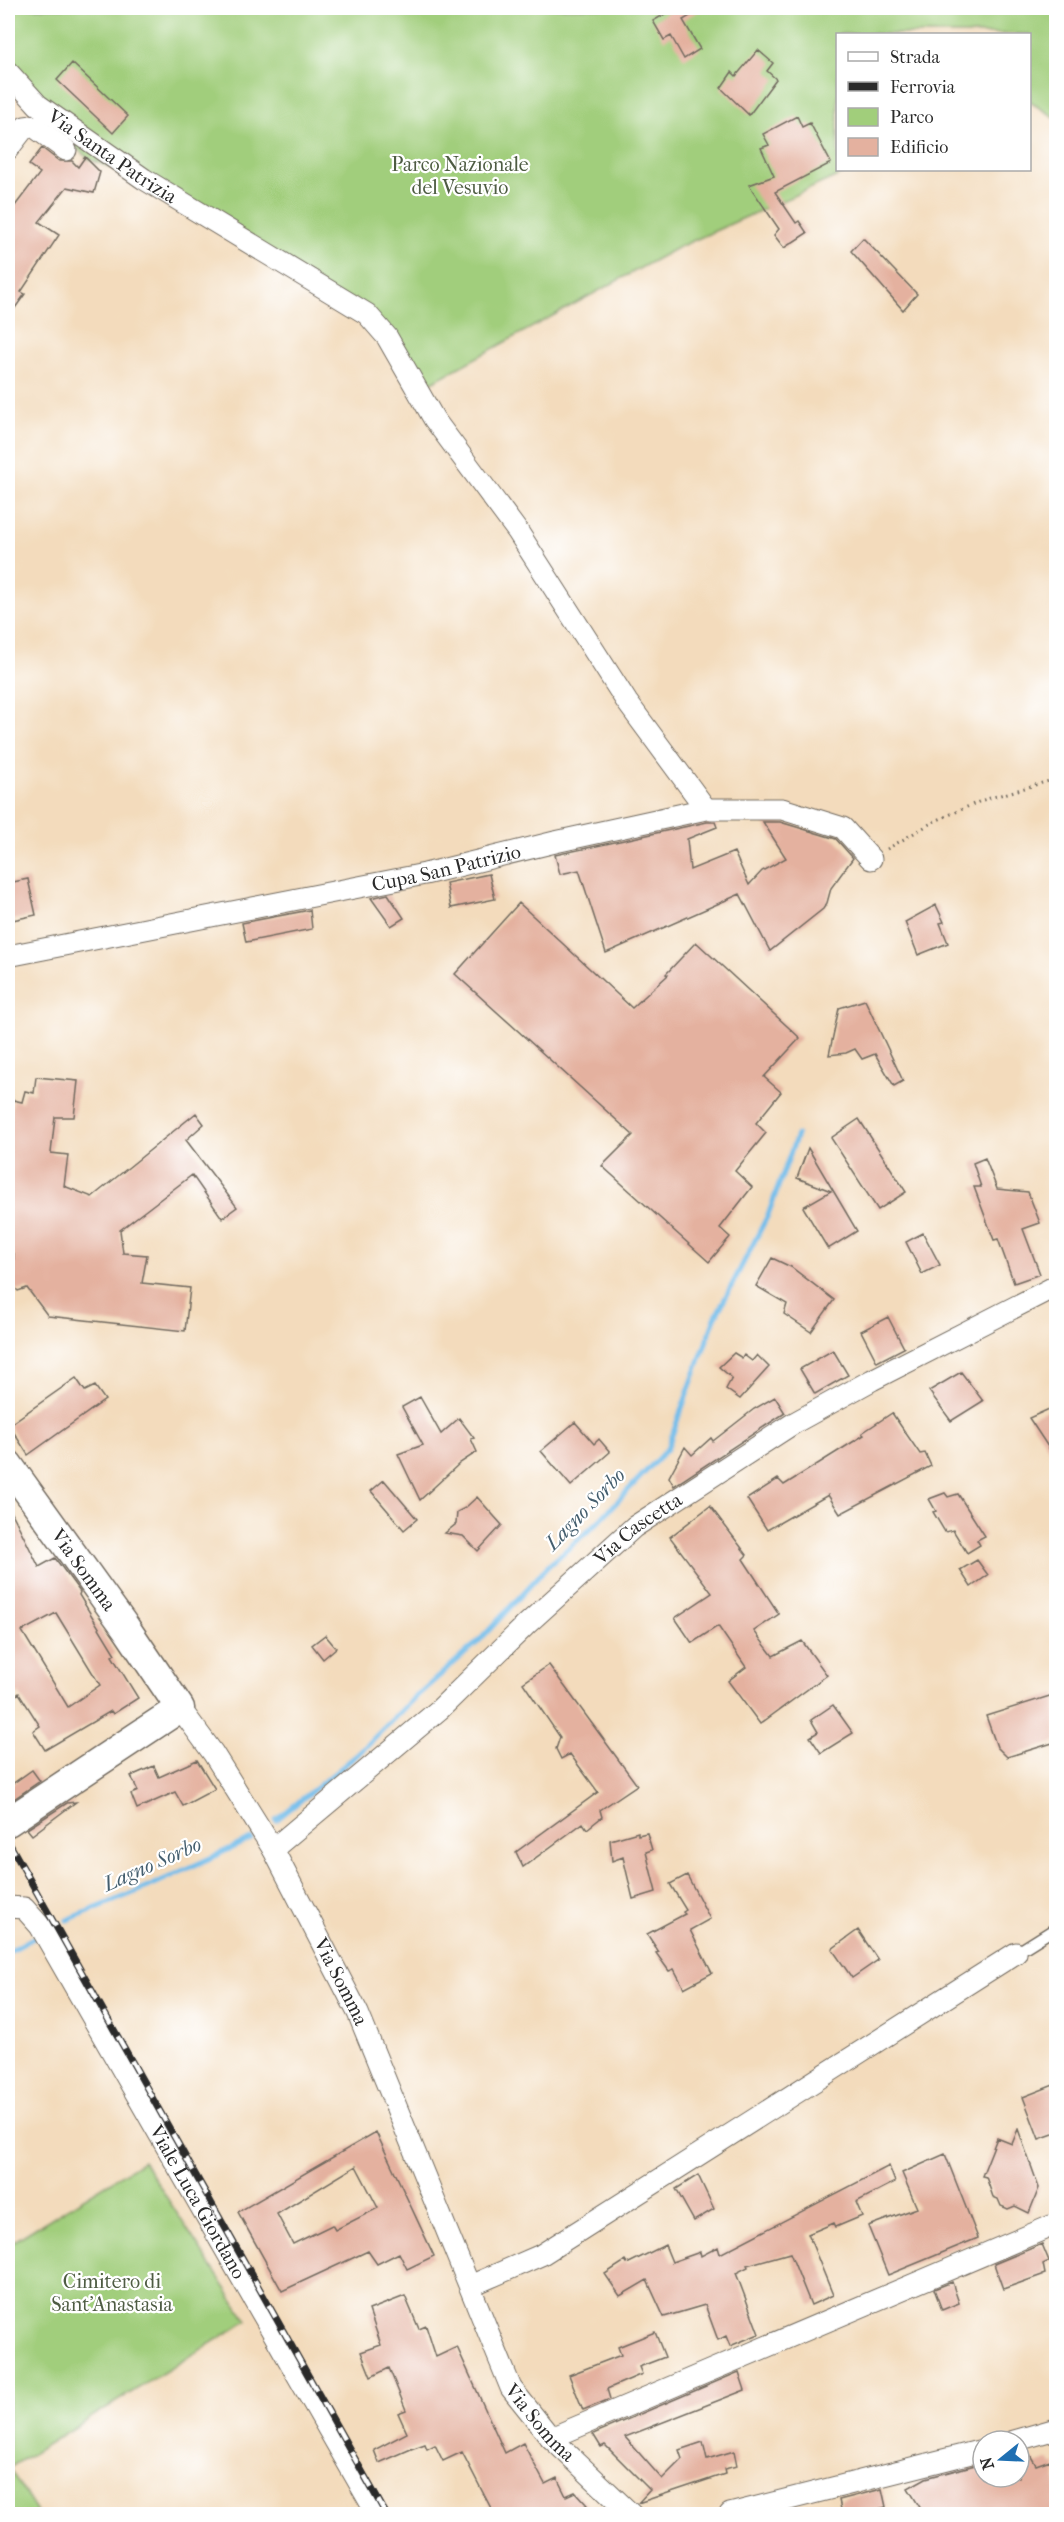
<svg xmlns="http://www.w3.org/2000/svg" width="1064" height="2522" viewBox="0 0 1064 2522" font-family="'IM FELL French Canon',serif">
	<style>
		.green { fill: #a1ce7b; stroke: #667c53; stroke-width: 1.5 }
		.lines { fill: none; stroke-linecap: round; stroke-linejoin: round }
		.stream { stroke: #72bdeb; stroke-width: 5 }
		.building { fill: #e4b19f; fill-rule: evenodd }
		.service-casing { stroke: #71695e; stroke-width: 13 }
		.minor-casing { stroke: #71695e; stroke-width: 23 }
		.secondary-casing { stroke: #71695e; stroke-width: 31 }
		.path { stroke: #71695e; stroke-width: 3; stroke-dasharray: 1.5 4.5; stroke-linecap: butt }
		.service { stroke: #fff; stroke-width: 10 }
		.minor { stroke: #fff; stroke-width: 21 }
		.secondary { stroke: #fff; stroke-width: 28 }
		.rail-casing { stroke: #2b2b2b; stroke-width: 7 }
		.rail { stroke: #fff; stroke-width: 4.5; stroke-dasharray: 14; stroke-linecap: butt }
		.labels { text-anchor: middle; stroke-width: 4.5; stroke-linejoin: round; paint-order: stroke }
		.street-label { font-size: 20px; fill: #2b2b2b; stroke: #fff }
		.park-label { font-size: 20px; fill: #4e5c43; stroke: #fff }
		.water-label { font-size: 21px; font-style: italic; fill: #445e6e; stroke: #fff }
	</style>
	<rect width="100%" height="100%" fill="#fff"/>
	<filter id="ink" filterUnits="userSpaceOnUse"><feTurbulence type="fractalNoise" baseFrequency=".0167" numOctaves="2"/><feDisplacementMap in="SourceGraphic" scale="12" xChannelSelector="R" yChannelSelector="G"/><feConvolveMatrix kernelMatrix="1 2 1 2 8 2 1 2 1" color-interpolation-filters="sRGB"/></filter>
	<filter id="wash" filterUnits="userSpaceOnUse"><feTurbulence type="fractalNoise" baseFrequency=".008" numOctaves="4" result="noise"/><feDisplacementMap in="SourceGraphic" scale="24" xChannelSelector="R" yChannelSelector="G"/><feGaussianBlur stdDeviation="1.35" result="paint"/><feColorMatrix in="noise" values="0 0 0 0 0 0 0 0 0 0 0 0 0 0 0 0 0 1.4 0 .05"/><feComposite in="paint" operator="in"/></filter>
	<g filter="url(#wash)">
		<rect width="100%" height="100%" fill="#f3dbbc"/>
		<path class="green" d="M8 8H1056V118L1030 102V34H838V170H851L677 248 421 388 364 315 124 173 89 159 40 117 8 78Z
			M143 2161 247 2321 9 2468 38 2514H8V2245Z"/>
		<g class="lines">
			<path class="stream" d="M276 1820 357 1755 412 1700 479 1641 548 1566 597 1523 667 1449 715 1318 768 1215 797 1135
				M67 1920 148 1887 251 1839
				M8 1952 35 1937"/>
		</g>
		<g id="blocks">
			<path class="building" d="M675 8H704L683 20 700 49 684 59 671 36 664 40 653 21Z
				M758 50 773 63 767 71 776 79 749 115 721 88 732 72 736 76Z
				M72 63 128 116 113 133 57 80Z
				M797 116 802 127 810 123 831 163 775 192 796 223 799 221 807 233 784 248 774 235 779 229 749 185 774 176 761 148 769 145 763 134Z
				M42 148 59 161H72L78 167 85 157 100 172 94 193 67 187 39 222 59 235 21 292 25 294 8 318V215L40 173 29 165Z
				M863 238 917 294 903 310 851 251Z
				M707 822H715L717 827 687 839 690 870 734 852 749 885 762 871 786 858 763 822H780L836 839 853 858 831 888 827 903 823 909 770 951 740 894 606 953 579 870 560 874 555 855Z
				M489 874 495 899 451 908 446 883Z
				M28 879 36 915 8 921V883Z
				M388 894 404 918 391 926 371 898Z
				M519 903 632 1008 668 975 666 974 696 942 800 1038 764 1077 781 1092 756 1123 766 1133 735 1171 752 1187 720 1228 730 1237 709 1262 602 1166 633 1135 455 974Z
				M936 905 944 922 940 923 948 943 918 955 905 922Z
				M310 910 312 929 246 942 242 923Z
				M865 1000 903 1081 894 1086 875 1054 862 1059 855 1049 846 1053 829 1055 839 1008Z
				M36 1077 78 1081 74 1117H55L51 1153 68 1155 64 1186 92 1197 196 1113 204 1124 186 1140 237 1207 222 1218 192 1175 120 1230 123 1253 147 1255 142 1283 190 1288 185 1331 48 1316 27 1288 18 1291 12 1285 14 1254 8 1258V1141L13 1100 22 1102 25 1091 34 1093Z
				M859 1119 906 1192 878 1210 831 1138Z
				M808 1148 857 1231 828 1249 803 1207 831 1191 797 1178Z
				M985 1158 997 1189 1028 1192 1040 1223 1023 1229 1040 1274 1014 1283 998 1239 994 1240 974 1187H981L973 1163Z
				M923 1233 940 1265 922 1274 906 1242Z
				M772 1258 791 1267 834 1300 811 1332 784 1314 787 1304 756 1286Z
				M888 1317 904 1348 877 1362 861 1331Z
				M833 1350 848 1375 815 1394 800 1369Z
				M734 1353 742 1358 744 1355 752 1361 757 1355 769 1367 740 1399 726 1389 732 1378 719 1367Z
				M961 1372 983 1401 951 1421 929 1391Z
				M76 1378 85 1391 95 1386 105 1400 28 1455 9 1425Z
				M420 1397 441 1434 459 1418 474 1438 471 1439 477 1452 460 1463 420 1500 398 1454 423 1445 402 1407Z
				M775 1397 785 1413 674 1486 669 1477 685 1447 692 1455 711 1438 713 1441 754 1409Z
				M1056 1406V1459L1029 1418Z
				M892 1413 920 1454 925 1453 931 1466 840 1514 828 1495 767 1530 747 1499 778 1479 784 1485 864 1435 862 1433Z
				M575 1422 594 1444 599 1439 610 1452 571 1486 541 1451Z
				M384 1480 417 1519 404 1530 371 1491Z
				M945 1493 948 1497 958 1494 985 1536 977 1540 980 1545 967 1553 953 1530 945 1532 933 1512 936 1511 929 1499Z
				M477 1497 502 1525 478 1551 463 1536 445 1533 456 1524 457 1512 465 1508Z
				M8 1505 39 1567 55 1558 80 1592 79 1595 115 1654 112 1656 138 1698 113 1714 111 1711 45 1750 33 1731 40 1726 19 1693 8 1701ZM56 1613 100 1685 68 1707 22 1631Z
				M710 1506 747 1555 743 1559 779 1614 754 1631 773 1656 802 1641 827 1675 760 1724 728 1681 746 1667 718 1626 692 1643 675 1618 712 1593 670 1537Z
				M977 1560 988 1575 971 1587 960 1570Z
				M325 1635 336 1648 323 1659 312 1645Z
				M549 1665 637 1785 600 1810 602 1817 587 1829 583 1823 523 1867 516 1852 598 1792 570 1754 561 1759 556 1749 560 1737 523 1683Z
				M1056 1694V1742L1007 1757 997 1747 986 1716Z
				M833 1705 853 1733 821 1753 810 1737 818 1732 811 1720Z
				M197 1760 215 1789 183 1806 175 1792 137 1809 131 1794 138 1791 131 1776 154 1766 159 1777Z
				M32 1770 40 1781 8 1803V1787Z
				M76 1802 32 1835 27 1829 67 1803Z
				M638 1832V1835L647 1833 652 1850 646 1852 656 1892 633 1899 623 1857 612 1861 610 1840Z
				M687 1875 710 1919 690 1930 712 1973 684 1988 674 1969 669 1971 656 1953 659 1952 647 1934 685 1914 683 1912 686 1910 670 1884Z
				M858 1930 878 1960 852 1978 832 1949Z
				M1056 2084V2133L1039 2139 1023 2097Z
				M1018 2129 1039 2188 1029 2213 1015 2206 1008 2209 1001 2206 998 2199 993 2197 986 2177 982 2176 997 2138 1012 2144Z
				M376 2132 434 2256 407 2269 399 2253 377 2264 368 2251 282 2291 238 2212ZM356 2166 378 2208 335 2230 332 2225 293 2244 277 2214Z
				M945 2154 978 2238 888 2275 868 2226 917 2208 902 2173Z
				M889 2166 895 2182 856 2202 862 2216 836 2227 834 2223 808 2234 833 2295 811 2305 790 2253 747 2265 748 2267 736 2273 759 2334 730 2346 726 2336 718 2340 705 2305 664 2317 647 2280 620 2296 605 2274 625 2261 627 2264 665 2245 672 2262 700 2252 701 2256 718 2247 720 2254Z
				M698 2175 714 2209 694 2221 676 2189Z
				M1042 2244 1049 2261 1043 2264 1045 2274 1003 2289 994 2264Z
				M952 2282 959 2303 942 2310 934 2289Z
				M405 2296 419 2329 426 2326 436 2357 457 2347 505 2453 523 2443 545 2484 557 2478 566 2496 575 2492 587 2505 572 2514H494L462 2452 443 2461 435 2445 427 2449 425 2444 411 2449 379 2463 374 2450 407 2433 398 2413 406 2410 389 2368 371 2377 361 2352 381 2345 369 2310Z
				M655 2332 665 2357 639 2367 642 2374 607 2389 610 2399 583 2410 569 2375 621 2355 618 2347Z
				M739 2372 745 2390 625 2437 662 2479 682 2459 679 2450 703 2442 707 2459 734 2451 737 2466 724 2469 725 2474 638 2503 650 2490 605 2445 601 2447 593 2434Z
				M1027 2450 1036 2465 1050 2460 1052 2466 1056 2464V2514H924L908 2488 926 2478 983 2463V2477H1019V2453Z
				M882 2489 886 2507 858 2514H842L839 2500Z"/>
		</g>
	</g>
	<g filter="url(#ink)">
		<use href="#blocks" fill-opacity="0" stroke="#71695e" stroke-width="1.5"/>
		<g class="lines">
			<defs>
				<path id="service" d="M1016 1953 1056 1928"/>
				<g id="minor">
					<path id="s1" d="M8 72 38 105 144 179 367 314 387 337 434 419 518 532 627 702 706 809"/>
					<path d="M8 149 25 127 33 126 66 150"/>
					<path id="s2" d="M8 956 425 874 555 842 706 809H782L843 828 871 859"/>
					<path id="s3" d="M180 1708 213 1753 273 1849 358 2013 511 2388 551 2438 631 2514"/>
					<path id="s4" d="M273 1849 440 1709 527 1624 634 1527 794 1423 872 1380 1056 1286"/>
					<path id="s5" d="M8 1907 24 1908 40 1926 377 2514"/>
					<path d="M470 2286 541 2255 1016 1953"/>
					<path d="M551 2438 1056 2224"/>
					<path d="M1014 2441 1056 2429"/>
					<path d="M730 2514 983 2450"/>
				</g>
				<g id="secondary">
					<path id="s6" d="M8 1464 126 1628 180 1708 8 1822"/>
				</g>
			</defs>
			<use href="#service" class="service-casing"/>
			<use href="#minor" class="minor-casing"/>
			<use href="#secondary" class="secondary-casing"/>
			<path class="path" d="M887 849 933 822 983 800 1056 779"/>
			<use href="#service" class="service"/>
			<use href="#minor" class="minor"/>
			<use href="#secondary" class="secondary"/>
			<defs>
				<path id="rail" d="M8 1841 386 2514"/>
			</defs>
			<use href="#rail" class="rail-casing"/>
			<use href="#rail" class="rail"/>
		</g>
	</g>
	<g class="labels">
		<g class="street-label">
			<text dy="7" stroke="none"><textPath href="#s1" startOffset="135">Via Santa Patrizia</textPath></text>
			<text dy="7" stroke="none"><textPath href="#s2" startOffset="447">Cupa San Patrizio</textPath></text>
			<text dy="7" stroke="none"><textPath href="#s4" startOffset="486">Via Cascetta</textPath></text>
			<text dy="7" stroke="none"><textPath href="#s6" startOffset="130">Via Somma</textPath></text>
			<text dy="7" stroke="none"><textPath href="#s3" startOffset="318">Via Somma</textPath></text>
			<text dy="7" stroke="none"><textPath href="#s5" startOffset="358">Viale Luca Giordano</textPath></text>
			<text dy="7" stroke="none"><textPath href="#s3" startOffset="804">Via Somma</textPath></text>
		</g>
		<g class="park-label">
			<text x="460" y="171">Parco Nazionale<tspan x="460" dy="23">del Vesuvio</tspan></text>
			<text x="112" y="2288">Cimitero di<tspan x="112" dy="23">Sant'Anastasia</tspan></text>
		</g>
		<g class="water-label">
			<text transform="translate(585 1509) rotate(-46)" y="7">Lagno Sorbo</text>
			<text transform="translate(152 1864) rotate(-24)" y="7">Lagno Sorbo</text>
		</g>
	</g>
	<rect width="1064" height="2522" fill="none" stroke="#fff" stroke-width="30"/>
	<rect x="836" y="33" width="195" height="138" fill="#ffffff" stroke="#aaaaaa" stroke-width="1.5"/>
	<rect x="848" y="52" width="30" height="9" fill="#ffffff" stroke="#aaaaaa" stroke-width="1.5"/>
	<text x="890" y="63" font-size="18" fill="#2b2b2b">Strada</text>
	<rect x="848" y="82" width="30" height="9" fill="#2b2b2b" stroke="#aaaaaa" stroke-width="1.5"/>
	<text x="890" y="93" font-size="18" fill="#2b2b2b">Ferrovia</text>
	<rect x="848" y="108" width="30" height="18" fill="#a1ce7b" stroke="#aaaaaa" stroke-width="1.5"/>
	<text x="890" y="123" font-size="18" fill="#2b2b2b">Parco</text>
	<rect x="848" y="138" width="30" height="18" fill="#e4b19f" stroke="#aaaaaa" stroke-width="1.5"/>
	<text x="890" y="153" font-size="18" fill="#2b2b2b">Edificio</text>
	<g transform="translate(1001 2459) rotate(252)"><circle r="28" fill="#ffffff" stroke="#aaaaaa" stroke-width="1.5"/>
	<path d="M0-4.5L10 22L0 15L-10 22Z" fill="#1f6fb2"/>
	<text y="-9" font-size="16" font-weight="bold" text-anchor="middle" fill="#2b2b2b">N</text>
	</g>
</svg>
